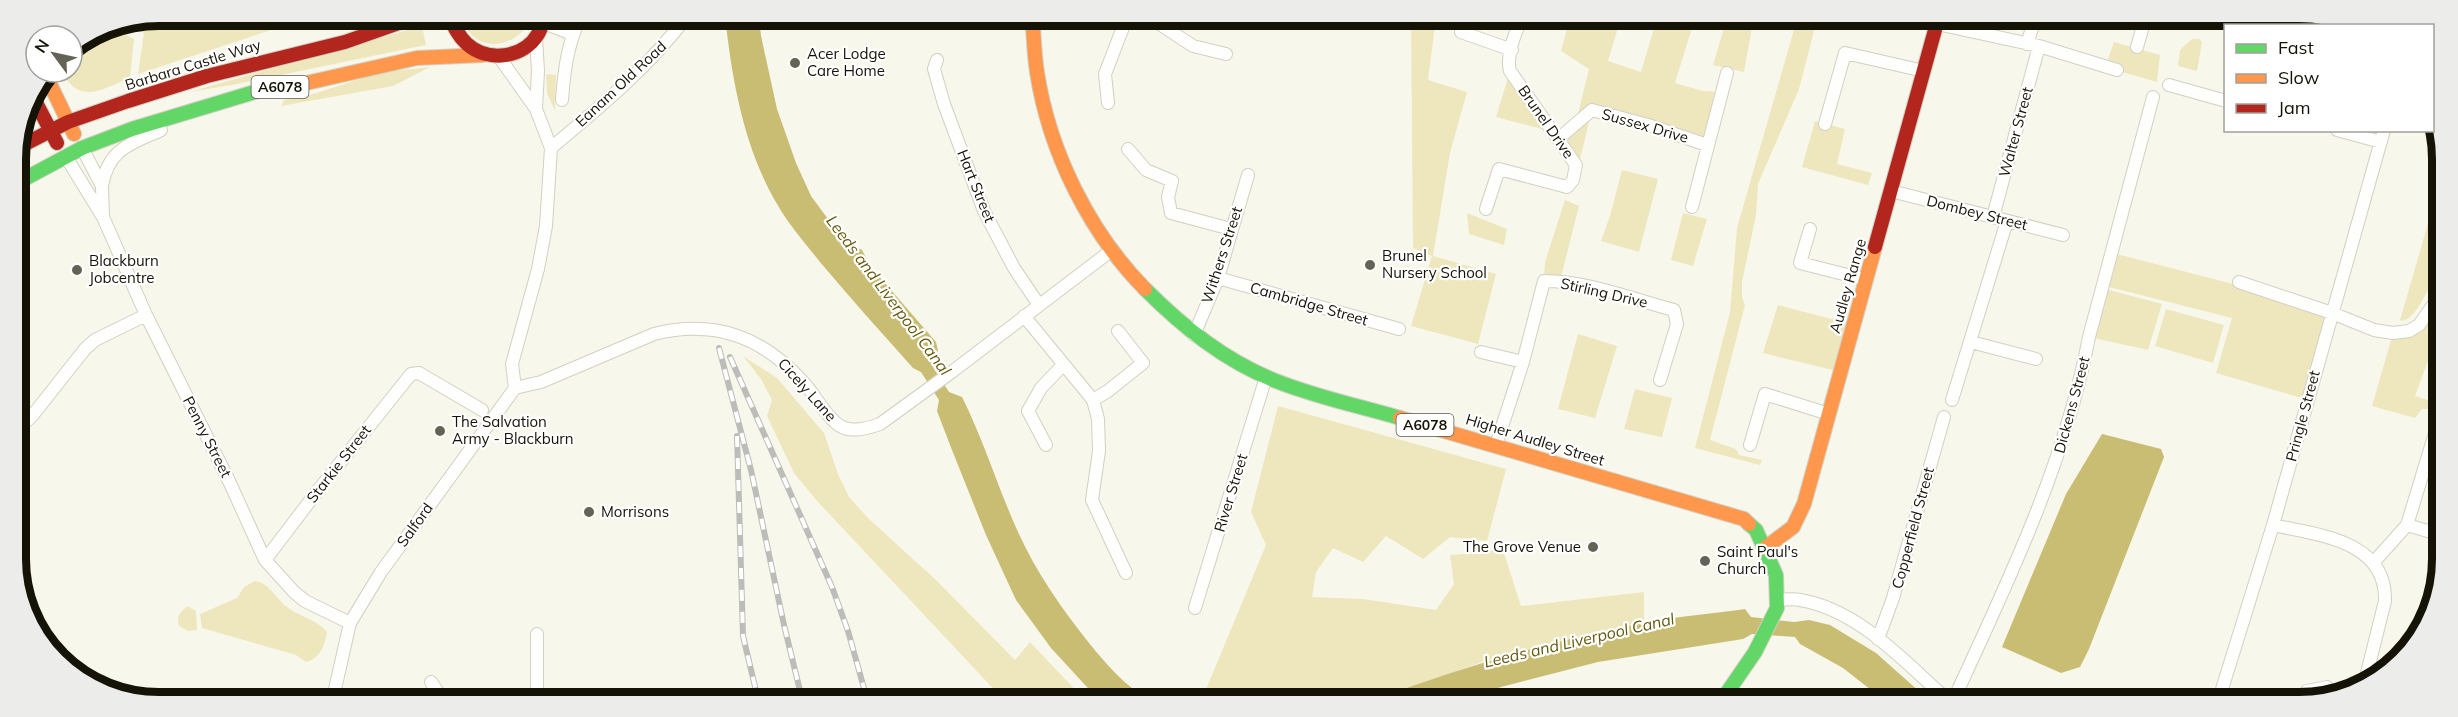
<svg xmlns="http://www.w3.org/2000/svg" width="2458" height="717" viewBox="0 0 2458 717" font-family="Mulish,sans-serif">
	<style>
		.green { fill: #eee7be }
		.water { fill: #c9bd74 }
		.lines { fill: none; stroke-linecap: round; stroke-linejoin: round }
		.street-casing { stroke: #d2d0c3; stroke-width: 14 }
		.fast-casing { stroke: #d2d0c3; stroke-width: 16 }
		.slow-casing { stroke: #d2d0c3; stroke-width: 16 }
		.jam-casing { stroke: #d2d0c3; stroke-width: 16 }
		.street { stroke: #fefefc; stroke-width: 12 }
		.fast { stroke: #63d668; stroke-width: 14 }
		.slow { stroke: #ff974d; stroke-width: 14 }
		.jam { stroke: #b3261e; stroke-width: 14 }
		.rail-casing { stroke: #bcbcb8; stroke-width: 6 }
		.rail { stroke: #fff; stroke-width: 4; stroke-dasharray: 11; stroke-linecap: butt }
		.poi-dot { fill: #646356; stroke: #fff; stroke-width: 2 }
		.labels { text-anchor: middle; stroke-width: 4.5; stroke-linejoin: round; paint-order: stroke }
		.shield { fill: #fff; stroke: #5b5a51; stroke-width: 1.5 }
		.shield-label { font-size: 14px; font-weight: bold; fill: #151306 }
		.poi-label { font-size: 15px; fill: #151306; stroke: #fff; text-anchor: start }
		.street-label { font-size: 15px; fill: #151306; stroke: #fff }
		.water-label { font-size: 16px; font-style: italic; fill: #64580d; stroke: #fff }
		.rim { fill: none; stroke: #151306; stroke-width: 8 }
	</style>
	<rect width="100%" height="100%" fill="#f8f7eb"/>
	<path class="green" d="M159 15H316L138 74 144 33 119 23Z
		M462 16H531C524 43 484 56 467 29 465 25 463 20 462 16Z
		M1411 18H1436L1428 80 1467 92 1450 153 1433 256 1496 274 1478 344 1411 326 1432 256 1413 248Z
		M1570 18H1621L1608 61 1641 72 1657 18H1695L1675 83 1703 91 1722 92 1707 145 1592 110 1580 159 1576 165 1558 139 1576 122 1589 69 1561 51Z
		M1797 19H1817L1799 89 1758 184 1756 215 1742 282V297L1745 305 1710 440 1736 449 1739 455 1762 460 1760 465 1695 448 1730 312 1737 228Z
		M108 25 134 39 130 78C102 89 80 106 62 72H72V47Z
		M422 26 426 45 232 85 189 92Z
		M1752 27 1744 72 1713 65 1724 28Z
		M2192 39H2199L2202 42 2197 71 2178 66 2180 50Z
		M2114 42 2160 55 2157 82 2105 67Z
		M430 67 393 86 281 106 284 100 310 95 382 72Z
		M1510 71 1553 132 1496 117Z
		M546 74 556 75 555 111 547 93Z
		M1815 121 1845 129 1837 164 1872 173 1868 185 1802 167Z
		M1622 170 1658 179 1639 252 1601 241 1610 216Z
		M2440 182V269L2418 308 2409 318 2402 321 2400 320Z
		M1565 200 1579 206 1560 281H1544L1545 262Z
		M1467 213 1507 229 1504 245 1469 234Z
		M1683 213 1707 219 1693 266 1671 260Z
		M2113 253 2237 285 2332 313 2305 399 2216 373 2232 318 2105 286Z
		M2102 288 2162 304 2148 350 2089 337Z
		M1778 305 1854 325 1841 372 1763 353Z
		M2166 309 2224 325 2213 363 2155 346Z
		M2428 313 2439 322V351L2432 350 2415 396 2434 402 2430 409H2422L2415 418 2372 406 2393 333 2409 331Z
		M1578 334 1617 346 1595 418 1558 409Z
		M743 356 777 378 824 433 838 474 849 497 869 519 936 580 1015 660 1030 642 1084 699H1003L818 502 794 473 767 416 772 400 761 379Z
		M1635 389 1672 398 1662 437 1624 429Z
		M1278 406 1506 469 1487 541 1450 537 1423 559 1386 536 1363 562 1333 548 1316 572 1312 597 1363 599 1436 610 1454 584 1450 555 1489 552 1502 547 1521 606 1644 592V623L1488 660 1373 700 1202 699 1266 545 1251 512Z
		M255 581C271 584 275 598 287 607 300 617 318 620 327 632 325 645 320 659 306 662L296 655 202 628 200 614 237 598 244 587Z
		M188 606 196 611 197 630 188 631 179 626C176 616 180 612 188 606Z"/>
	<path class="water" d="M725 16H759L761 36 777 109 796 163 811 196 842 238 862 250 871 267 936 342 938 351 931 364 949 392 962 397C984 441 998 488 1018 532 1036 572 1062 609 1089 643 1107 665 1124 685 1148 699H1098L1051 648 1016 600 986 535 952 450 937 411 939 400 921 372 913 368C882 333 850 298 820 262 805 243 789 225 777 204 744 148 732 80 725 16Z
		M2102 434 2161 449 2164 457 2089 649 2080 667 2061 673 2002 647 2066 494Z
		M1745 609 1751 617 1794 622 1809 620 1830 625 1876 653 1930 701H1885L1843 668 1800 644 1795 637 1752 634 1743 639 1598 662 1501 687 1463 700H1373C1462 667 1553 640 1645 623 1678 616 1712 614 1745 609Z"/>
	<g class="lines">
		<defs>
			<path id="street" d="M1149 17 1193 46 1226 54
				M544 23 572 34
				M1937 24 2039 46 2117 70
				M2295 26 2297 20
				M1461 32 1512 50
				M2027 44 2035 19
				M2137 47 2145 19
				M937 60 934 69 944 104 984 211 1014 268 1039 305
				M2169 85 2226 101
				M562 100C564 70 568 42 581 16
				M1108 103 1105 74 1127 17
				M536 109 538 71 536 38
				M1825 124 1845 53 1924 71
				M2337 130 2381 142
				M1558 139 1592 110 1648 125 1707 145
				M82 148 102 186 103 217
				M551 148C600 107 649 67 687 16
				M1128 149 1146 170 1172 181 1168 197 1171 213 1231 229
				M66 157 103 217 146 315 229 481 265 560 294 592 305 601 350 623
				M102 186C108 149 130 144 161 130
				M1891 191 2063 235
				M1692 207 1727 73
				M1486 209 1499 169 1567 187 1573 180 1576 165 1510 71C1506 56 1515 32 1522 18
				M1993 217 2039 46
				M1810 229 1800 263 1867 280
				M1218 278 1399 329
				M2239 282 2332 313 2374 330 2393 333 2409 331 2419 325 2440 295
				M1024 316 1093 400 1098 419 1099 451 1092 500 1126 573
				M1194 335 1218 278 1248 175
				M1971 342 2036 359
				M1481 352 1523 362
				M515 388 541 382 654 334C715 319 763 337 804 383 815 395 823 412 836 423 848 434 866 429 880 424L953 371 1112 250
				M1093 400 1108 391 1143 363 1118 331
				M1952 400 2007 221
				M17 430 32 416 85 349 95 340 146 315
				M1046 445 1028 411 1041 388 1063 365
				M1496 445 1523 362 1544 281C1587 281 1632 299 1674 310L1677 324 1660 380
				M1750 445 1765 394 1829 414
				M2273 525C2317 535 2387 540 2385 601L2364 685
				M2407 525 2438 534
				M265 560 319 489 411 374 419 373 482 410
				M2373 563 2407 525 2439 420
				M1777 600C1785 600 1793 598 1800 600 1860 610 1905 663 1949 701
				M1195 608 1266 377
				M537 634V698
				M1878 639 1893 598 1944 417
				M431 682 442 698
				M333 698 350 623 381 572 515 388 512 364 538 269 546 226 551 148 536 109 499 57
				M1815 701 1816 700
				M1953 701C2007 584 2065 464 2089 337L2153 97
				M2218 702 2273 525 2384 130
				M2305 702 2307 691 2327 687"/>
			<path id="fast" d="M15 184 82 148 132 129 258 91 293 86
				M1145 289C1183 327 1225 361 1276 381 1316 397 1359 406 1400 418
				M1722 700 1755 652 1777 608 1776 575 1756 530 1749 524"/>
			<path id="slow" d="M1032 17C1034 35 1034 54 1037 72 1049 151 1089 232 1145 289
				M43 78 49 82 74 134
				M293 86 417 58 483 55
				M1400 418 1744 519 1749 524
				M1765 548 1793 527 1804 504 1875 247"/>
			<path id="jam" d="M450 16C454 27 458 36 467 44 488 63 524 58 538 34 541 29 543 22 545 16
				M32 95 57 143
				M15 149 68 122 128 101 207 76 345 42 419 16
				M1875 247 1938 19"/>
		</defs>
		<use href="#street" class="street-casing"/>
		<use href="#fast" class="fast-casing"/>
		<use href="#slow" class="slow-casing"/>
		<use href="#jam" class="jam-casing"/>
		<use href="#street" class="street"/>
		<use href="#fast" class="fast"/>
		<use href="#slow" class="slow"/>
		<use href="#jam" class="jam"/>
		<defs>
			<path id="rail" d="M719 348 751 470 784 625 802 699
				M730 357 832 587 848 631 867 699
				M737 436 743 636 758 699"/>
		</defs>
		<use href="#rail" class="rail-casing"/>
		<use href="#rail" class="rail"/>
	</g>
	<g class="poi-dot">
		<circle cx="795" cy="63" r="6"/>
		<circle cx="1370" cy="265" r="6"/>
		<circle cx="77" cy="270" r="6"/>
		<circle cx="440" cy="431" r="6"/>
		<circle cx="589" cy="512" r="6"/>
		<circle cx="1593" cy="547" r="6"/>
		<circle cx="1705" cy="561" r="6"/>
	</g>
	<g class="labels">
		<g class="shield">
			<rect x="251.5" y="76" width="57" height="22" rx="4.5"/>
			<rect x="1396.5" y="414" width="57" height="22" rx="4.5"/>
		</g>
		<g class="shield-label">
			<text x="280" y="92">A6078</text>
			<text x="1425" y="430">A6078</text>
		</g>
		<g class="poi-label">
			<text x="807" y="59">Acer Lodge<tspan x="807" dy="17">Care Home</tspan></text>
			<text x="1382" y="261">Brunel<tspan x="1382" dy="17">Nursery School</tspan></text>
			<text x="89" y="266">Blackburn<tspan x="89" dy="17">Jobcentre</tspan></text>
			<text x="452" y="427">The Salvation<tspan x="452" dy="17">Army - Blackburn</tspan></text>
			<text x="601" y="517">Morrisons</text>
			<text x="1581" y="552" text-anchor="end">The Grove Venue</text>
			<text x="1717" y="557">Saint Paul's<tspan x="1717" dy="17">Church</tspan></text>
		</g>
		<g class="street-label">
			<text transform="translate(193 65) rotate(-17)" y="5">Barbara Castle Way</text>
			<text transform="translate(621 84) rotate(-43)" y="5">Eanam Old Road</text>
			<text transform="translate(1546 122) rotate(55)" y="5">Brunel Drive</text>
			<text transform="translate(1645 126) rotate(16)" y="5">Sussex Drive</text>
			<text transform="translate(2016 132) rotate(-75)" y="5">Walter Street</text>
			<text transform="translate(976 186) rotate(68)" y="5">Hart Street</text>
			<text transform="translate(1977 213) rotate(14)" y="5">Dombey Street</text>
			<text transform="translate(1222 255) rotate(-72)" y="5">Withers Street</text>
			<text transform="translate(1848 286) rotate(-74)" y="5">Audley Range</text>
			<text transform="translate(1604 293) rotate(13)" y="5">Stirling Drive</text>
			<text transform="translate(1309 304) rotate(16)" y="5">Cambridge Street</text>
			<text transform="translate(807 390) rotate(48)" y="5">Cicely Lane</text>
			<text transform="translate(2072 405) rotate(-75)" y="5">Dickens Street</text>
			<text transform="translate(2303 416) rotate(-75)" y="5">Pringle Street</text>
			<text transform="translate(207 437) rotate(63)" y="5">Penny Street</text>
			<text transform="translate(1535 440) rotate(17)" y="5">Higher Audley Street</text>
			<text transform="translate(339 464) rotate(-52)" y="5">Starkie Street</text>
			<text transform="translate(1231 493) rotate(-73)" y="5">River Street</text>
			<text transform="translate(415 525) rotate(-54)" y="5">Salford</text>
			<text transform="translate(1913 528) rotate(-75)" y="5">Copperfield Street</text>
		</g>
		<g class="water-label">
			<text transform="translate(889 295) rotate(53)" y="6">Leeds and Liverpool Canal</text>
			<text transform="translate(1579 640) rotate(-13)" y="6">Leeds and Liverpool Canal</text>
		</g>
	</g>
	<path d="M0 0H2458V717H0ZM159 26H2299A133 133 0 0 1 2432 159V559A133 133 0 0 1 2299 692H159A133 133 0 0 1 26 559V159A133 133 0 0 1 159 26Z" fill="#ececeb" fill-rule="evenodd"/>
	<path class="rim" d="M159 26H2299A133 133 0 0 1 2432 159V559A133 133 0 0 1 2299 692H159A133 133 0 0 1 26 559V159A133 133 0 0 1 159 26Z"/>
	<rect x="2224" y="24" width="210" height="108" fill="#ffffff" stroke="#a1a19b" stroke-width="1.5"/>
	<rect x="2236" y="44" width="30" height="9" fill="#63d668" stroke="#a1a19b" stroke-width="1.5"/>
	<text x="2278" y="54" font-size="18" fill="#151306">Fast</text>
	<rect x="2236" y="74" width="30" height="9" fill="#ff974d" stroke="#a1a19b" stroke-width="1.5"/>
	<text x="2278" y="84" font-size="18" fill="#151306">Slow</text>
	<rect x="2236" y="104" width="30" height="9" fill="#b3261e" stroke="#a1a19b" stroke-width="1.5"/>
	<text x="2278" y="114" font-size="18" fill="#151306">Jam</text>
	<g transform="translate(54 54) rotate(303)"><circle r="28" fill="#ffffff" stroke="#a1a19b" stroke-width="1.5"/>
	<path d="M0-4.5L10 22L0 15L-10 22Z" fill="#646356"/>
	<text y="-9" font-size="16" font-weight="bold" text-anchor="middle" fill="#151306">N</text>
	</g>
</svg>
